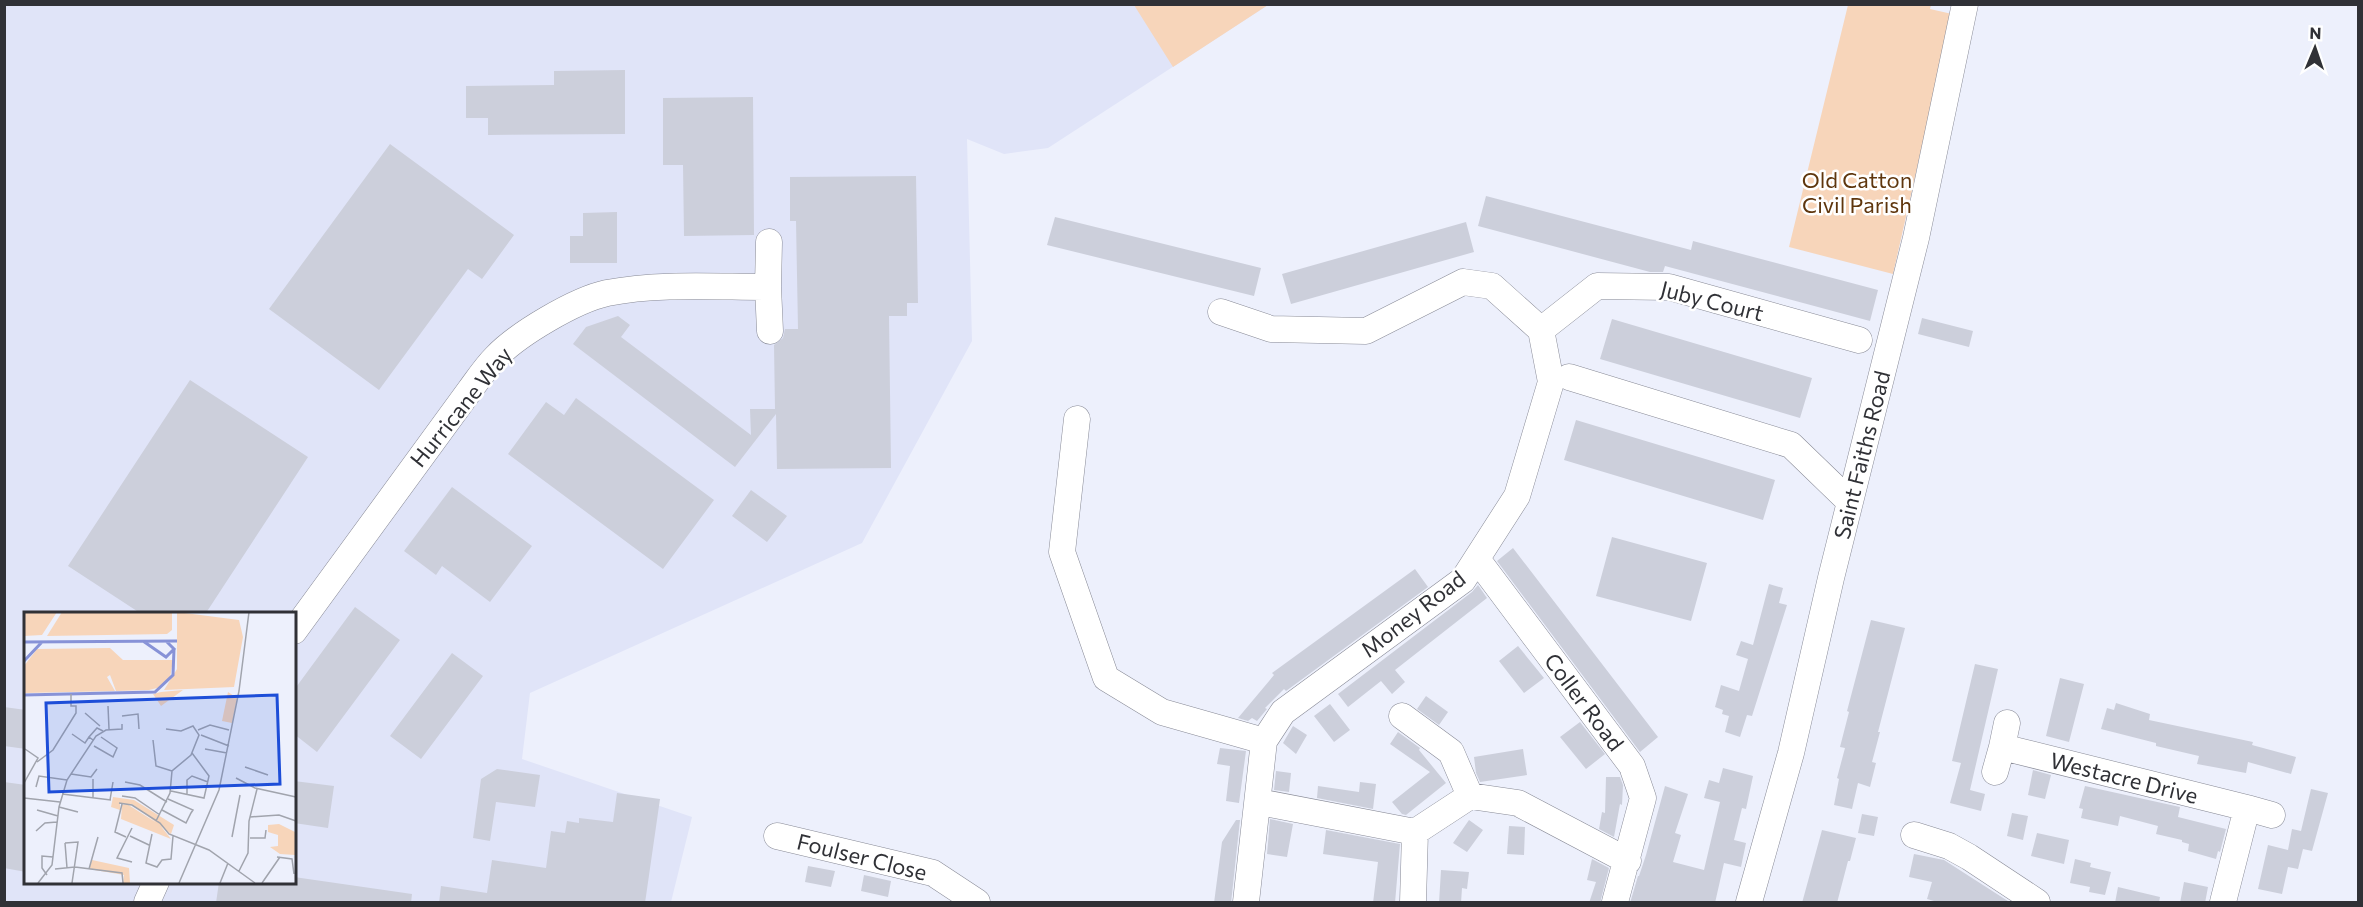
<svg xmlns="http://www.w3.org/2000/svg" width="2363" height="907" viewBox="0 0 2363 907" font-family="Commissioner,sans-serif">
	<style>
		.built { fill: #e0e4f8; fill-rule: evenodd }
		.green { fill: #f7d5ba }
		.building { fill: #cccfdb }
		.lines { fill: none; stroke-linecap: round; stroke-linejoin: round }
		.minor-casing { stroke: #888a96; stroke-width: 27 }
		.minor { stroke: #fff; stroke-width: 26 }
		.labels { text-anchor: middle; stroke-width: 5; stroke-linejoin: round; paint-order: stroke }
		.park-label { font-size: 22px; fill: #5f360d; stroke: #fff }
		.street-label { font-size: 22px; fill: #303136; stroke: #fff }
		.inset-river { fill: none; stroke: #8792d7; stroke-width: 3 }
		.inset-road { fill: none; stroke: #a1a4ad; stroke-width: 1.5 }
		.view { fill: #1d4ed8; fill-opacity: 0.15; stroke: #1d4ed8; stroke-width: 3 }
		.inset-edge { fill: none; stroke: #303136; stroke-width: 3 }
	</style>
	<rect width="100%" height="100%" fill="#edf0fc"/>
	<path class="built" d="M5 5H1268L1048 148 1004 154 967 139 972 341 862 543 530 693 522 759 692 817 671 902H5ZM26 613H294V882H26Z"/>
	<path class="green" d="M1134 5H1268L1173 67Z
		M1848 5H1931L1930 9 1952 14 1893 274 1789 247Z"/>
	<path class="building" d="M625 70V134L488 135V118H466V86L554 85V71Z
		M753 97 754 235 684 236 683 165H663V98Z
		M390 144 514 235 482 279 468 269 379 390 269 309Z
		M916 176 918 303H907V316H889L891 468 777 469 776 414 735 467 573 344 586 327 618 316 630 325 621 337 751 435 750 409H775L774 345 783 338 785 329H798L796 221H790V177Z
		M1486 196 1691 250 1693 241 1878 290 1870 321 1665 266 1663 272H1650L1478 226Z
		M617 212V263H570V236H583V213Z
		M1055 217 1261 268 1254 296 1047 245Z
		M1466 222 1474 252 1291 304 1282 274Z
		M1922 318 1973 331 1969 347 1918 334Z
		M1612 319 1812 378 1800 418 1600 359Z
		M190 380 308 457 206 613H140L68 566Z
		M576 398 714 500 663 569 508 454 546 402 564 415Z
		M1576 420 1775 480 1763 520 1564 460Z
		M452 487 532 546 490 602 442 566 436 575 404 551Z
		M751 490 787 516 767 542 732 516Z
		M1612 537 1707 563 1691 621 1596 596Z
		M1513 548 1658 737 1640 752 1497 561Z
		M1415 569 1428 587 1286 691 1284 689 1265 708 1267 709 1257 721 1252 718 1248 721 1238 718 1274 675 1272 673Z
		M1769 584 1783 588 1779 603 1787 605 1752 716 1747 715 1740 737 1725 732 1729 716 1722 714 1723 710 1715 707 1721 685 1739 691 1748 659 1736 655 1741 641 1753 645Z
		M1478 585 1487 598 1395 670 1405 682 1392 694 1381 681 1348 707 1338 694 1472 592Z
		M355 607 400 640 317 752 294 734V690Z
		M1871 620 1905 628 1878 732H1880L1872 762 1876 763 1870 787 1858 783 1852 809 1834 805 1839 779 1837 778 1845 748 1840 747 1849 712 1847 711Z
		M1518 646 1544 678 1524 693 1499 661Z
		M452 653 483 676 421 759 390 736Z
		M1975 664 1998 669 1970 790 1985 794 1981 811 1950 803 1961 763 1952 761Z
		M2060 678 2084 684 2069 742 2046 736Z
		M1426 696 1448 712 1439 725 1417 709Z
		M2116 703 2150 714 2149 720 2253 742 2252 745 2296 757 2291 774 2248 762 2246 773 2197 764 2199 756 2156 746V743L2101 729 2107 708 2114 710Z
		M1330 704 1350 730 1334 742 1314 716Z
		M4 707 26 710V749L4 746Z
		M1580 722 1605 754 1586 769 1560 737Z
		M1293 726 1307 735 1296 754 1283 743Z
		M1398 732 1420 748 1419 750 1446 783 1406 815 1402 814 1392 802 1430 772 1390 744Z
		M1220 748 1246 751 1239 803 1226 801 1230 766 1217 764Z
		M1523 749 1527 775 1480 782 1476 773 1474 757Z
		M1723 768 1753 776 1746 809 1742 808 1734 840 1746 843 1741 867 1724 863 1715 903H1630L1638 876H1639L1646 855 1665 786 1688 794 1675 833 1681 835 1673 862 1704 870 1720 802 1704 798 1709 780 1719 783Z
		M497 769 540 775 535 807 496 802 490 841 473 838 481 779Z
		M2033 770 2051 775 2045 799 2028 795Z
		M1276 771 1291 773 1289 792 1274 790Z
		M1606 777H1620L1623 785 1622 805 1620 804 1614 837 1599 829 1602 812 1605 813Z
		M294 781 334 786 328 828 294 823Z
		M4 782 26 785V872L4 868Z
		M1360 782 1376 784 1373 809 1317 798 1318 786 1359 792Z
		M2085 786 2180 807 2178 817 2226 829 2220 852 2218 851 2216 859 2188 851 2189 844 2182 842V840L2156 834 2158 826 2120 816 2118 826 2081 818 2083 809 2079 808Z
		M2311 789 2328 793 2312 851 2303 849 2298 869 2288 867 2282 894 2258 889 2268 845 2288 850 2292 829 2301 831Z
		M617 793 660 799 645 903H439L441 886 487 893 492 860 546 868 551 831 565 833 567 821 579 823V818L613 822Z
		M2012 813 2028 816 2023 840 2007 836Z
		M1862 814 1878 817 1874 836 1858 833Z
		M1270 819 1293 824 1287 857 1267 854Z
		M1236 820H1240L1231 903H1214L1222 842Z
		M1469 820 1483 830 1467 852 1453 843Z
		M1509 826 1525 827 1524 855 1507 854Z
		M1326 830 1400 844 1395 903H1373L1378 862 1323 854Z
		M1822 830 1856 838 1850 861H1848L1837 903H1802Z
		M2037 833 2069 840 2064 864 2031 856Z
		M1914 854 1944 860 2011 903H1941L1927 899 1932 882 1909 877Z
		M1592 859 1609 868 1600 903H1589L1596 882 1587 880Z
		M2075 859 2091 863 2090 867 2111 872 2105 895 2089 892 2090 887 2070 883Z
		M808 866 835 871 831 887 805 882Z
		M1441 870 1469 872 1467 889 1462 888 1461 903H1439Z
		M864 875 891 881 888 897 861 891Z
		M294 877 412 894 411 903H216L219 882H294Z
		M2184 882 2208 887 2205 903H2180Z
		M2118 887 2160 897 2159 903H2115Z"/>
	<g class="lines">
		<defs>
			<path id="minor" d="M768 287 770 331
				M1221 312 1271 329 1366 331 1463 282 1492 286 1541 330 1551 382 1517 496 1463 580 1283 712 1264 741 1246 902
				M1541 330 1597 286 1669 287 1859 340
				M1569 377 1791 445 1850 502
				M1077 419 1062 552 1106 678 1162 712 1264 741
				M1477 559 1632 766 1643 798 1615 902
				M294 631 470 390C478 379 486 367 496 357 518 334 575 300 607 293 659 283 715 287 768 287L769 242
				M1402 716 1451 752 1470 796
				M2007 723 2002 747 2247 808
				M1995 772 2002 747
				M1259 802 1415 832
				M1914 835 1949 846 1969 857 2037 902
				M777 836 933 873 977 902
				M147 902 156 882
				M1413 902 1415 832 1470 796 1518 803 1628 861
				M1749 902 1791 753 1831 578 1916 238 1965 4
				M2223 902 2247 808 2272 815"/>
		</defs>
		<use href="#minor" class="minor-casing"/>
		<use href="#minor" class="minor"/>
	</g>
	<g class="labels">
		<g class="park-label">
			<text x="1857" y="188">Old Catton<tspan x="1857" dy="25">Civil Parish</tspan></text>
		</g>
		<g class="street-label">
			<text transform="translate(1712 301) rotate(14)" y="8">Juby Court</text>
			<text transform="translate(461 407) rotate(-51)" y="8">Hurricane Way</text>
			<text transform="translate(1862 455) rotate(-76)" y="8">Saint Faiths Road</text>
			<text transform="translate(1413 614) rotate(-38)" y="8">Money Road</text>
			<text transform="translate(1584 702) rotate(53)" y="8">Coller Road</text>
			<text transform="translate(2124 778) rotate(14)" y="8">Westacre Drive</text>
			<text transform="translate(862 857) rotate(14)" y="8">Foulser Close</text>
		</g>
	</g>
	<g transform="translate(24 612)">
		<rect width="272" height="272" fill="#edf0fc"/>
		<path d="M0 0H33L18 23 0 24ZM38 0H148V18L143 22 23 24ZM153 0 215 8 219 25 210 75 140 78 153 57ZM86 36 99 48H149L146 66 137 75 125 78 92 79 86 63 83 65 91 79 0 81V54L13 37ZM159 78 137 94 129 82 137 80ZM204 80 213 86 208 111 198 109ZM89 185 110 188 150 213 147 222 108 192H96V198L87 195ZM103 192 136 213 147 227 97 207 98 193ZM255 212 271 220V243L256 242 246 235 254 234V223L244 220V213ZM68 248 105 256 106 271H99L100 263 65 257Z" fill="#f7d5ba"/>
		<path class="inset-river" d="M119 29 142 45 150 37 142 29M0 30 153 29M0 49 18 30M0 83 131 80 149 63 150 37"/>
		<path class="inset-road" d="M84 94 85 117M61 101 76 114M98 104 114 102 115 117M174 118 186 113 205 118M48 122 61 131 65 125M177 123 205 134M69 128 65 125 73 116 79 119M129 128 132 154 148 159M70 134 89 145 93 136 77 125M181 137 203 141M13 150 29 138 52 101V94H47V82M221 155 244 163M47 162 67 165 73 157M212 166 231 176 272 185M101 170 116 173 143 190M0 171 14 146 1 137M12 175 15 164 43 168M147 179 180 186 185 164 168 141M38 182 87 188M163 182V168L168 164 184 170M98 184 111 186 136 203M0 186 36 190M69 186V167M86 188 89 170M95 191 108 193 136 211 145 222 185 238 231 271M98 192 91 220 102 225M35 195 54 200M13 198 34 204M138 198 162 211 167 201 169 198 144 187M226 205 255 203 272 209M132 209 146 181 148 159 167 143 175 123 169 114 157 119 142 117M12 219 21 211 33 210M128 222 122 251 133 255 138 248 147 247 149 224M106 224 125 233M208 225 216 183M226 226H241L242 218M41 231 54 230 48 271M41 231 43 256M253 245 268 247 270 262M108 250 93 246 108 216M31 257 51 255 98 261 99 271M65 257 74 225M215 259 224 241 225 209 233 177M23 263 18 256V244L29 245M14 271 28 253 35 195 43 168 72 124 82 118 98 117V112M155 271 195 178 215 79 225 0M196 271 204 251M238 271 256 245"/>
		<path class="view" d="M253 83 256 172 25 180 22 91Z"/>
		<rect width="272" height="272" class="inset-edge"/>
	</g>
	<rect width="2363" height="907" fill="none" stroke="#303136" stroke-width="12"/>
	<g transform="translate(2315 48) rotate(2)" stroke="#ffffff" stroke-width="4.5" paint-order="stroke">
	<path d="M0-4.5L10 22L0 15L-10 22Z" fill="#303136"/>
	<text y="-9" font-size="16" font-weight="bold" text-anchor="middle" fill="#303136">N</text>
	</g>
</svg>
